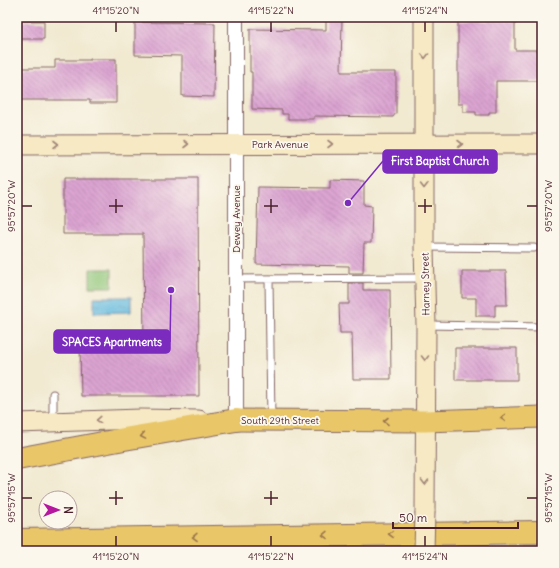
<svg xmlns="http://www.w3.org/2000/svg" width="559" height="568" viewBox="0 0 559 568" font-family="Delius,sans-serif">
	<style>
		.grass { fill: #8ec577; stroke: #6c7251 }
		.water { fill: url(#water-ripples); stroke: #566c85 }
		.building { fill: url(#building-back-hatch) }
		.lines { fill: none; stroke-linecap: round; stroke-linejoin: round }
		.lane-casing { stroke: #846665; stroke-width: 9 }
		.street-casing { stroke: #846665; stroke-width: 16 }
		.secondary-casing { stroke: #846665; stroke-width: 21 }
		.primary-casing { stroke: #846665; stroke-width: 23 }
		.highway-casing { stroke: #846665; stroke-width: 24 }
		.lane { stroke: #fff; stroke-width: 7 }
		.street { stroke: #fff; stroke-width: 14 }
		.secondary { stroke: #f6e9c3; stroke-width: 19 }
		.primary { stroke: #e9c769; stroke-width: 21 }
		.highway { stroke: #e9c769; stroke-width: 22 }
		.secondary-bridge-casing { stroke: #846665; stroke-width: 21; stroke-linecap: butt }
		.secondary-bridge { stroke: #f6e9c3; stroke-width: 19 }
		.oneway { stroke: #a08477 }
		.oneway2 { stroke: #9a734a }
		.ticks { fill: none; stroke: #4a1f2b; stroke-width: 1.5 }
		.labels { text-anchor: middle; stroke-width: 3.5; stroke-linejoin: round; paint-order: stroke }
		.street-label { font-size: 10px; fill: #4a1f2b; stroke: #fbf7ec }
		.leader { fill: none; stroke: #7b2cbf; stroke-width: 1.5 }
		.callout-dot { fill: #7b2cbf; stroke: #fbf7ec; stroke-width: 1.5 }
		.callout { fill: #7b2cbf; stroke: #7b2cbf; stroke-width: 1.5 }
		.callout-label { font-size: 11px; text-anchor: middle; font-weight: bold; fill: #fff }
		.neatline { fill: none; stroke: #4a1f2b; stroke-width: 1.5 }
		.ticks-label { font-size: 10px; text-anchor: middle; fill: #4a1f2b }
	</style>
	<defs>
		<pattern id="water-ripples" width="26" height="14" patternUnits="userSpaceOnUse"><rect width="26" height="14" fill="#62b9df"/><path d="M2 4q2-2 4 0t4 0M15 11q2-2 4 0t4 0" fill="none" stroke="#5396b5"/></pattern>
		<pattern id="building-back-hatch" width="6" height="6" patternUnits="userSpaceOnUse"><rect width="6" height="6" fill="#dba4d2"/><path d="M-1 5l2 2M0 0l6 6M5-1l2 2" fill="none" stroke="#b485ab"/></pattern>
	</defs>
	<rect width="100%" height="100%" fill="#fbf7ec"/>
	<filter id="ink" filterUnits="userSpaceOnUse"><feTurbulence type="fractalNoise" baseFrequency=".025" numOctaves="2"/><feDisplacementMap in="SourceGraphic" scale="8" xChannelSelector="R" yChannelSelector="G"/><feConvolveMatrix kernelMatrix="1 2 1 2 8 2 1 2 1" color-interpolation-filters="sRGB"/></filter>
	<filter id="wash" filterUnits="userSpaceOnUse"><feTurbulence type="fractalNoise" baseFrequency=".012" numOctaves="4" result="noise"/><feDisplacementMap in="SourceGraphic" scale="16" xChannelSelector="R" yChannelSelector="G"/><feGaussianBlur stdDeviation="0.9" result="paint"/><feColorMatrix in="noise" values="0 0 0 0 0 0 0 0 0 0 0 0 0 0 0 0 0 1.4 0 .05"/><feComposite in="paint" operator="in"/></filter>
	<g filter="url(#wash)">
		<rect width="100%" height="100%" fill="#f1e9d0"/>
		<path class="grass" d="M90 269H112V287H90Z"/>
		<path class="water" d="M94 297H131V312L94 313Z"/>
		<g id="blocks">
			<path class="building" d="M326 17H342L341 72H396V113L393 117 314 116V119H288V114H282V110L252 109V72H250V29L326 30Z
				M17 21H44V39H17Z
				M458 21H515V50H542V81H496V112H489V115H476V112H463V104H458Z
				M135 22 215 23 214 97 182 96V56L135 55Z
				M90 59H116V103H90V100H17V68H55V60H90Z
				M63 179H198L199 396H81L80 346H144L143 234H63Z
				M330 180 364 181V205L372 206 371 243H364L363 273H349V266L256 264 258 187 330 188Z
				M462 271H506L507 305H495V316H476V298H462Z
				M349 283H363V290H390L391 379H353L352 333H340L339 304H349Z
				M455 348H517V380H455Z"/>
		</g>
	</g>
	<g filter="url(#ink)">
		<use href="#blocks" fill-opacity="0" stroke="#846665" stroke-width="1"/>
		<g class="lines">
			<defs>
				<path id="lane" d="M424 247 534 248
					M236 279 424 278
					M269 279 271 419
					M426 325 542 327
					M53 394V422"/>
				<path id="street" d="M236 17V420"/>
				<path id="secondary" d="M424 17V247L426 325 425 512
					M17 145 542 144
					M17 423 141 419 199 420"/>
				<path id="primary" d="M236 420 425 421 542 417"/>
				<path id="highway" d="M17 459 124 439 236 420
					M17 540 542 532"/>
			</defs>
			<use href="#lane" class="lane-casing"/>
			<use href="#street" class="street-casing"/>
			<use href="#secondary" class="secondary-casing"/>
			<use href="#primary" class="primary-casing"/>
			<use href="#highway" class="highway-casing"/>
			<use href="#lane" class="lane"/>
			<use href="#street" class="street"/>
			<use href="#secondary" class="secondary"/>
			<use href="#primary" class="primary"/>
			<use href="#highway" class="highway"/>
			<defs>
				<path id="secondary-bridge" d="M424 551 425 512"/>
			</defs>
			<use href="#secondary-bridge" class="secondary-bridge-casing"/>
			<use href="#secondary-bridge" class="secondary-bridge"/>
		</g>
		<defs><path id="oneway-chevron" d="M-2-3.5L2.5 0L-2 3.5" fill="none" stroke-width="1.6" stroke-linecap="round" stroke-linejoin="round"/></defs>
		<g class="oneway">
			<use href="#oneway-chevron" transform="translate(425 56) rotate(90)"/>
			<use href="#oneway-chevron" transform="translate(56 144)"/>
			<use href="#oneway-chevron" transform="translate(186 144)"/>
			<use href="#oneway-chevron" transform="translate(330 144)"/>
			<use href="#oneway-chevron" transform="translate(460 144)"/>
			<use href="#oneway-chevron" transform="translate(424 186) rotate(90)"/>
			<use href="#oneway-chevron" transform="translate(425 358) rotate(90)"/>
			<use href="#oneway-chevron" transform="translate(99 420) rotate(177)"/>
			<use href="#oneway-chevron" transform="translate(425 482) rotate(91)"/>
		</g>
		<g class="oneway2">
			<use href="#oneway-chevron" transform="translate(503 418) rotate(178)"/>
			<use href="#oneway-chevron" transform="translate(386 421) rotate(180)"/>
			<use href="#oneway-chevron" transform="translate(143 436) rotate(170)"/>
			<use href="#oneway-chevron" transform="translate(391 534) rotate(179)"/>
			<use href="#oneway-chevron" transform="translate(325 535) rotate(179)"/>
			<use href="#oneway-chevron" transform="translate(195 537) rotate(179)"/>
		</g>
	</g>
	<path class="ticks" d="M116 22V32M271 22V32M425 22V32M116 199V213M271 199V213M425 199V213M22 206H32M109 206H123M264 206H278M418 206H432M527 206H537M116 491V505M271 491V505M22 498H32M109 498H123M264 498H278M527 498H537M116 536V546M271 536V546M425 536V546"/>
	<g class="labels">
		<g class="street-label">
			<text x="280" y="148">Park Avenue</text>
			<text transform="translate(236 219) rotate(-90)" y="4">Dewey Avenue</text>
			<text transform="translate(425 284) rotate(-91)" y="4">Harney Street</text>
			<text x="280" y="424">South 29th Street</text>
		</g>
	</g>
	<path class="leader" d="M348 203L383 161M171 290L170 342"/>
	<g class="callout-dot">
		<circle cx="348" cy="203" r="4"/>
		<circle cx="171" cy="290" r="4"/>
	</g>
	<g class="callout">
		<rect x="383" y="150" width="114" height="23" rx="4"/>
		<rect x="54" y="330" width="116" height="23" rx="4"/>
	</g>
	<g class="callout-label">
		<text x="440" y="165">First Baptist Church</text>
		<text x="112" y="346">SPACES Apartments</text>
	</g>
	<rect width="559" height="568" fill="none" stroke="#fbf7ec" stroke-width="44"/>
	<g transform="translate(58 510) rotate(90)"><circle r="19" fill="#fbf7ec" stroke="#b4a19f"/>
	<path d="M0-3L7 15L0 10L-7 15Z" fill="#b5179e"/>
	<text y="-6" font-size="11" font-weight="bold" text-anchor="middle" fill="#4a1f2b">N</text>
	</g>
	<path d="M393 522v6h125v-6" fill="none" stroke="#4a1f2b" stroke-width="2"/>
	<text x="399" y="522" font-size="12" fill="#4a1f2b" stroke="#fbf7ec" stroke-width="3" paint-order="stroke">50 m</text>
	<rect x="22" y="22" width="515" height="524" class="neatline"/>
	<g class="ticks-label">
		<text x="116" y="14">41°15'20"N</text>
		<text x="271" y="14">41°15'22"N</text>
		<text x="425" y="14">41°15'24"N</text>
		<text transform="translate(548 206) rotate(-90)" y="4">95°57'20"W</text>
		<text transform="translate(11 206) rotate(-90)" y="4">95°57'20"W</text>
		<text transform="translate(11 498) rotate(-90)" y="4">95°57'15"W</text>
		<text transform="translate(548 498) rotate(-90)" y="4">95°57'15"W</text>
		<text x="116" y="560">41°15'20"N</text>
		<text x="271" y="560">41°15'22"N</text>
		<text x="425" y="560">41°15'24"N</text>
	</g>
</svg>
